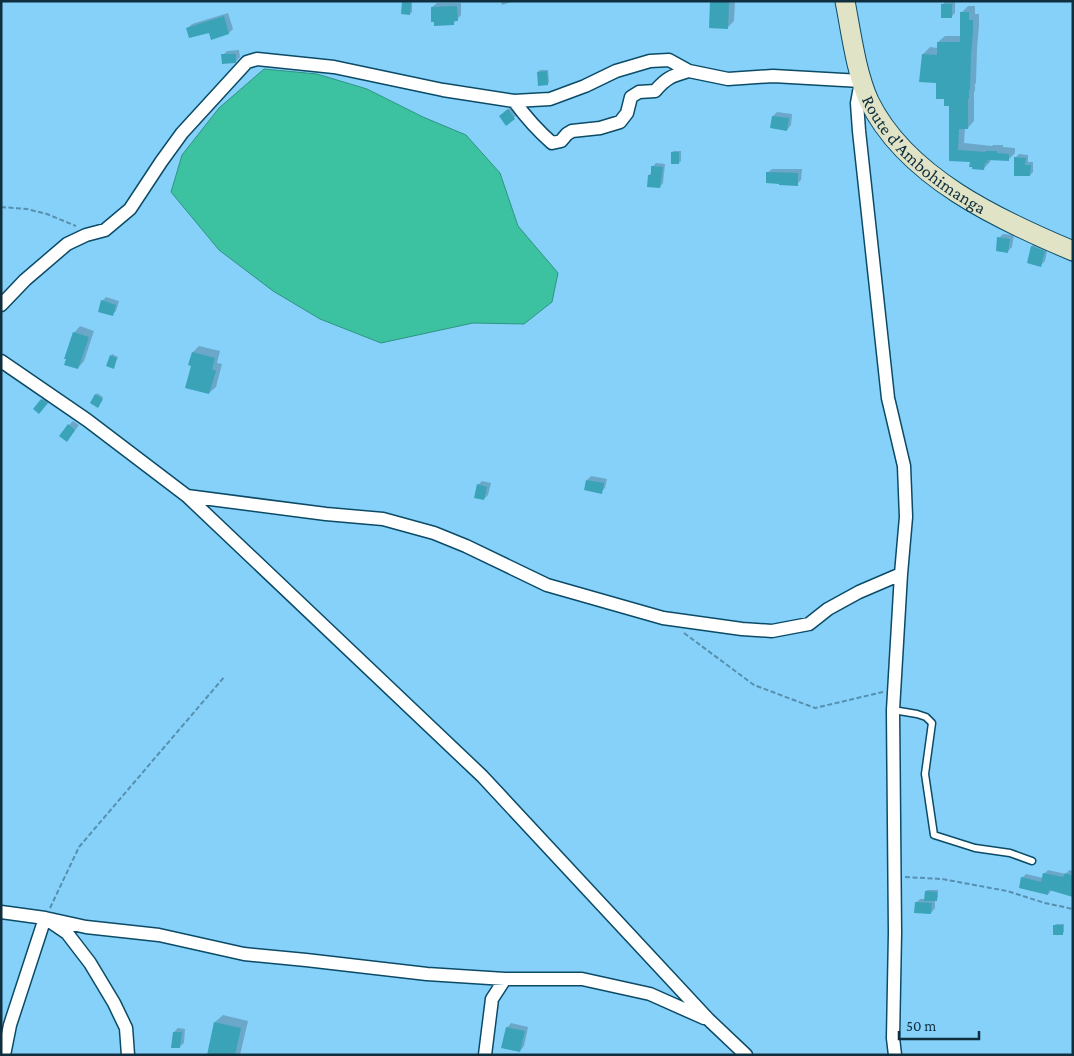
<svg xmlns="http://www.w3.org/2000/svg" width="1074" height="1056" viewBox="0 0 1074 1056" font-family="'Crimson Pro',serif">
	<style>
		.water { fill: #3cc1a1; stroke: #2e9583 }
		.shadow { fill: #0003 }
		.building { fill: #3aa3b8 }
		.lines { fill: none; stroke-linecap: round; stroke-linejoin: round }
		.lane-casing { stroke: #0b4b66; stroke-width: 9 }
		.street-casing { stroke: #0b4b66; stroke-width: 15 }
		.secondary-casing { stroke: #0b4b66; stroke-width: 21 }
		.path { stroke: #5690ae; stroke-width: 2; stroke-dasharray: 5 2.5; stroke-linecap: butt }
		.lane { stroke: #fff; stroke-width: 6 }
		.street { stroke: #fff; stroke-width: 12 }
		.secondary { stroke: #e1e3c7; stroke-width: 19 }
		.labels { text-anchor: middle; stroke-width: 5; stroke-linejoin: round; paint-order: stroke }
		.street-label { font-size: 18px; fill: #0f2f3e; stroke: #86d1fa }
	</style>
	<rect width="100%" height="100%" fill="#86d1fa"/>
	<path class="water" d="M264 69 317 74 367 89 423 117 466 135 500 173 518 226 558 273 552 302 524 324 473 323 381 343 320 319 273 291 219 250 171 192 182 155 219 108Z"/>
	<path class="shadow" d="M405 1 412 2V12L410 14 403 3Z
		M501 1H514L502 5Z
		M711 1H735L734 21 727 28Z
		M946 1H955V13L951 17 943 4Z
		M437 3H461V15L453 24 432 7Z
		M968 6H975V14H979V25L977 48 976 83 975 84V91L974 92V121L968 128H965L964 143 992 146 993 145H1003V147L1015 148V153L1008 160 991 159 990 162 984 168 971 161 950 160 951 105 945 98 923 54 930 47 938 48V42L945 36H961V13Z
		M228 13 233 29 229 33 212 38 210 31 188 28 192 24Z
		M239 50 240 57 235 62 223 55 227 51Z
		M540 70H548L549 82 547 84 538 72Z
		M513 106 518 114 506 124 504 112Z
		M777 112 792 114 791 125 787 130 773 116Z
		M674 151H681V161L679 163 672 152Z
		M1019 154 1028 155V162H1033V172L1030 175 1015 158Z
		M656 163 665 164 663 183 660 187 649 175 652 172 653 166Z
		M772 169H802L801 180 797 184 767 173Z
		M1003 234 1014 235 1012 247 1008 251 999 238Z
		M1036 242 1048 247 1045 261 1040 266 1028 263 1032 246Z
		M106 297 119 301 116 311 112 315 102 301Z
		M80 326 94 331 84 361 78 368 67 358 74 333Z
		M199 346 220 351 217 363 222 364 216 387 209 393 192 365 193 352Z
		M112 354 118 357 113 367 111 356Z
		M97 393 103 397 99 405 96 395Z
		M46 395 51 399 43 408 35 409Z
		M73 421 79 425 71 436 69 425Z
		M591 476 607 479 605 488 601 492 587 480Z
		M482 481 491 483 488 495 484 499 478 485Z
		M1048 870 1066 874 1069 870 1073 871V896L1052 890 1048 894 1022 878 1026 874 1043 878 1044 874Z
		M927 890H938V898L935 900V908L931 913 916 903 920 899H925L926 892Z
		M1056 924H1064V932L1062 934 1055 926Z
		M223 1015 248 1021 240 1055H208L215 1022Z
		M511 1023 528 1027 524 1046 520 1051 507 1028Z
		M178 1028 185 1029 184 1043 179 1047 174 1032Z"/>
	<path class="building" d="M710 1H729L728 29 709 28Z
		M402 2 411 3 410 15 401 14Z
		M941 4H952V18H941Z
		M457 6 458 21H454V25L434 26V22H431V7Z
		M960 12H969V20H973V32L971 55 970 90H969V99H968V129H959L958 150 985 152V151H997V153L1009 154V161L988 160 987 163H985L984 170 972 169V167H969L970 162 949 161V106H944V99H936V83L919 82 922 54 937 55V42H960Z
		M224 16 229 34 211 40 209 33 189 38 186 28Z
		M221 54H236V62L235 63 222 64Z
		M547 71 548 85 538 86 537 72Z
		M508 109 515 119 506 126 499 116Z
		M772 116 789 118 787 131 770 128Z
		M671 152H679V164H671Z
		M1014 157 1026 158 1025 165H1031L1030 176H1014Z
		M651 166 663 167 660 188 647 187 648 175H651Z
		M766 172 798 173V186L779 185V184L766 183Z
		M997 237 1010 239 1008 253 996 251Z
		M1031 246 1045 251 1041 267 1027 263Z
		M101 300 116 305 113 316 98 312Z
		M73 332 89 337 78 369 64 365 66 359H64Z
		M192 352 215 358 212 369 216 371 209 394 185 388 191 366 188 365Z
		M110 355 117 358 114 369 106 366Z
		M95 394 103 399 98 408 90 403Z
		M41 399 48 403 39 414 33 409Z
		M68 424 75 430 67 442 59 436Z
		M586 480 604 483 602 494 584 490Z
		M477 484 487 487 484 500 474 498Z
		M1043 873 1063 877 1065 873 1073 876V897L1049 890 1048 895 1019 888 1021 877 1041 882Z
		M925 891 937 892V901H924Z
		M915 902 932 903 931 914 914 913Z
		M1053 925H1063V935H1053Z
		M214 1022 241 1028 235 1055H207Z
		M506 1027 525 1031 520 1052 501 1048Z
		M173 1032H182L180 1048H171Z"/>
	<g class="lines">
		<defs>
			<path id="lane" d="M893 710 917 714 926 717 932 723 925 774 934 835 975 848 1010 853 1032 861"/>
			<path id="street" d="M514 101C525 116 537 130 552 143L561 141 567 134 572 131 600 128 620 122 627 113 631 97 639 92 655 91C667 77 672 76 689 71
				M1 305 25 280 67 244 86 235 105 230 130 209 161 162 182 133 247 62 257 59 334 67 443 90 514 101 550 99 585 86 616 71 650 61 669 60 689 71 728 79 773 76 861 81 857 103 859 131 888 398 904 466 906 517 901 574 893 710 895 933 893 1038 895 1055
				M1 361 87 420 187 496 482 776 709 1020 746 1055
				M187 496 326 514 383 519 434 533 466 546 547 585 663 618 742 629 772 631 809 624 828 609 859 592 901 574
				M1 912 45 918 86 927 159 935 244 954 306 960 427 974 505 979H582L650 994 704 1018
				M4 1055 10 1025 45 918 67 933 90 963 114 1003 126 1028 128 1055
				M485 1055 492 999 505 979"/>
			<g id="secondary">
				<path id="s1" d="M845 1C851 32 856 72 869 101 906 177 999 220 1073 251"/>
			</g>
		</defs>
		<use href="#lane" class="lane-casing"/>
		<use href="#street" class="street-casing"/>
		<use href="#secondary" class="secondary-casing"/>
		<path class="path" d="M1 207 27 209 47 214 76 226
			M684 633 754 685 815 708 883 692
			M905 877 942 879 1007 891 1045 903 1073 909
			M50 908 79 847 225 676"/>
		<use href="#lane" class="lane"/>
		<use href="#street" class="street"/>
		<use href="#secondary" class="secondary"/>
	</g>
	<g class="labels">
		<g class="street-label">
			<text dy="6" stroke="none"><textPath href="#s1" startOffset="181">Route d'Ambohimanga</textPath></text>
		</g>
	</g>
	<rect width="1074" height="1056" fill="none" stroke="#0f2f3e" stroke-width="5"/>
	<path d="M899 1031v8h80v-8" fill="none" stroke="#0f2f3e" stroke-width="2.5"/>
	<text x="906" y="1031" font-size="15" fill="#0f2f3e" stroke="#86d1fa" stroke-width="4" paint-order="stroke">50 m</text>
</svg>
